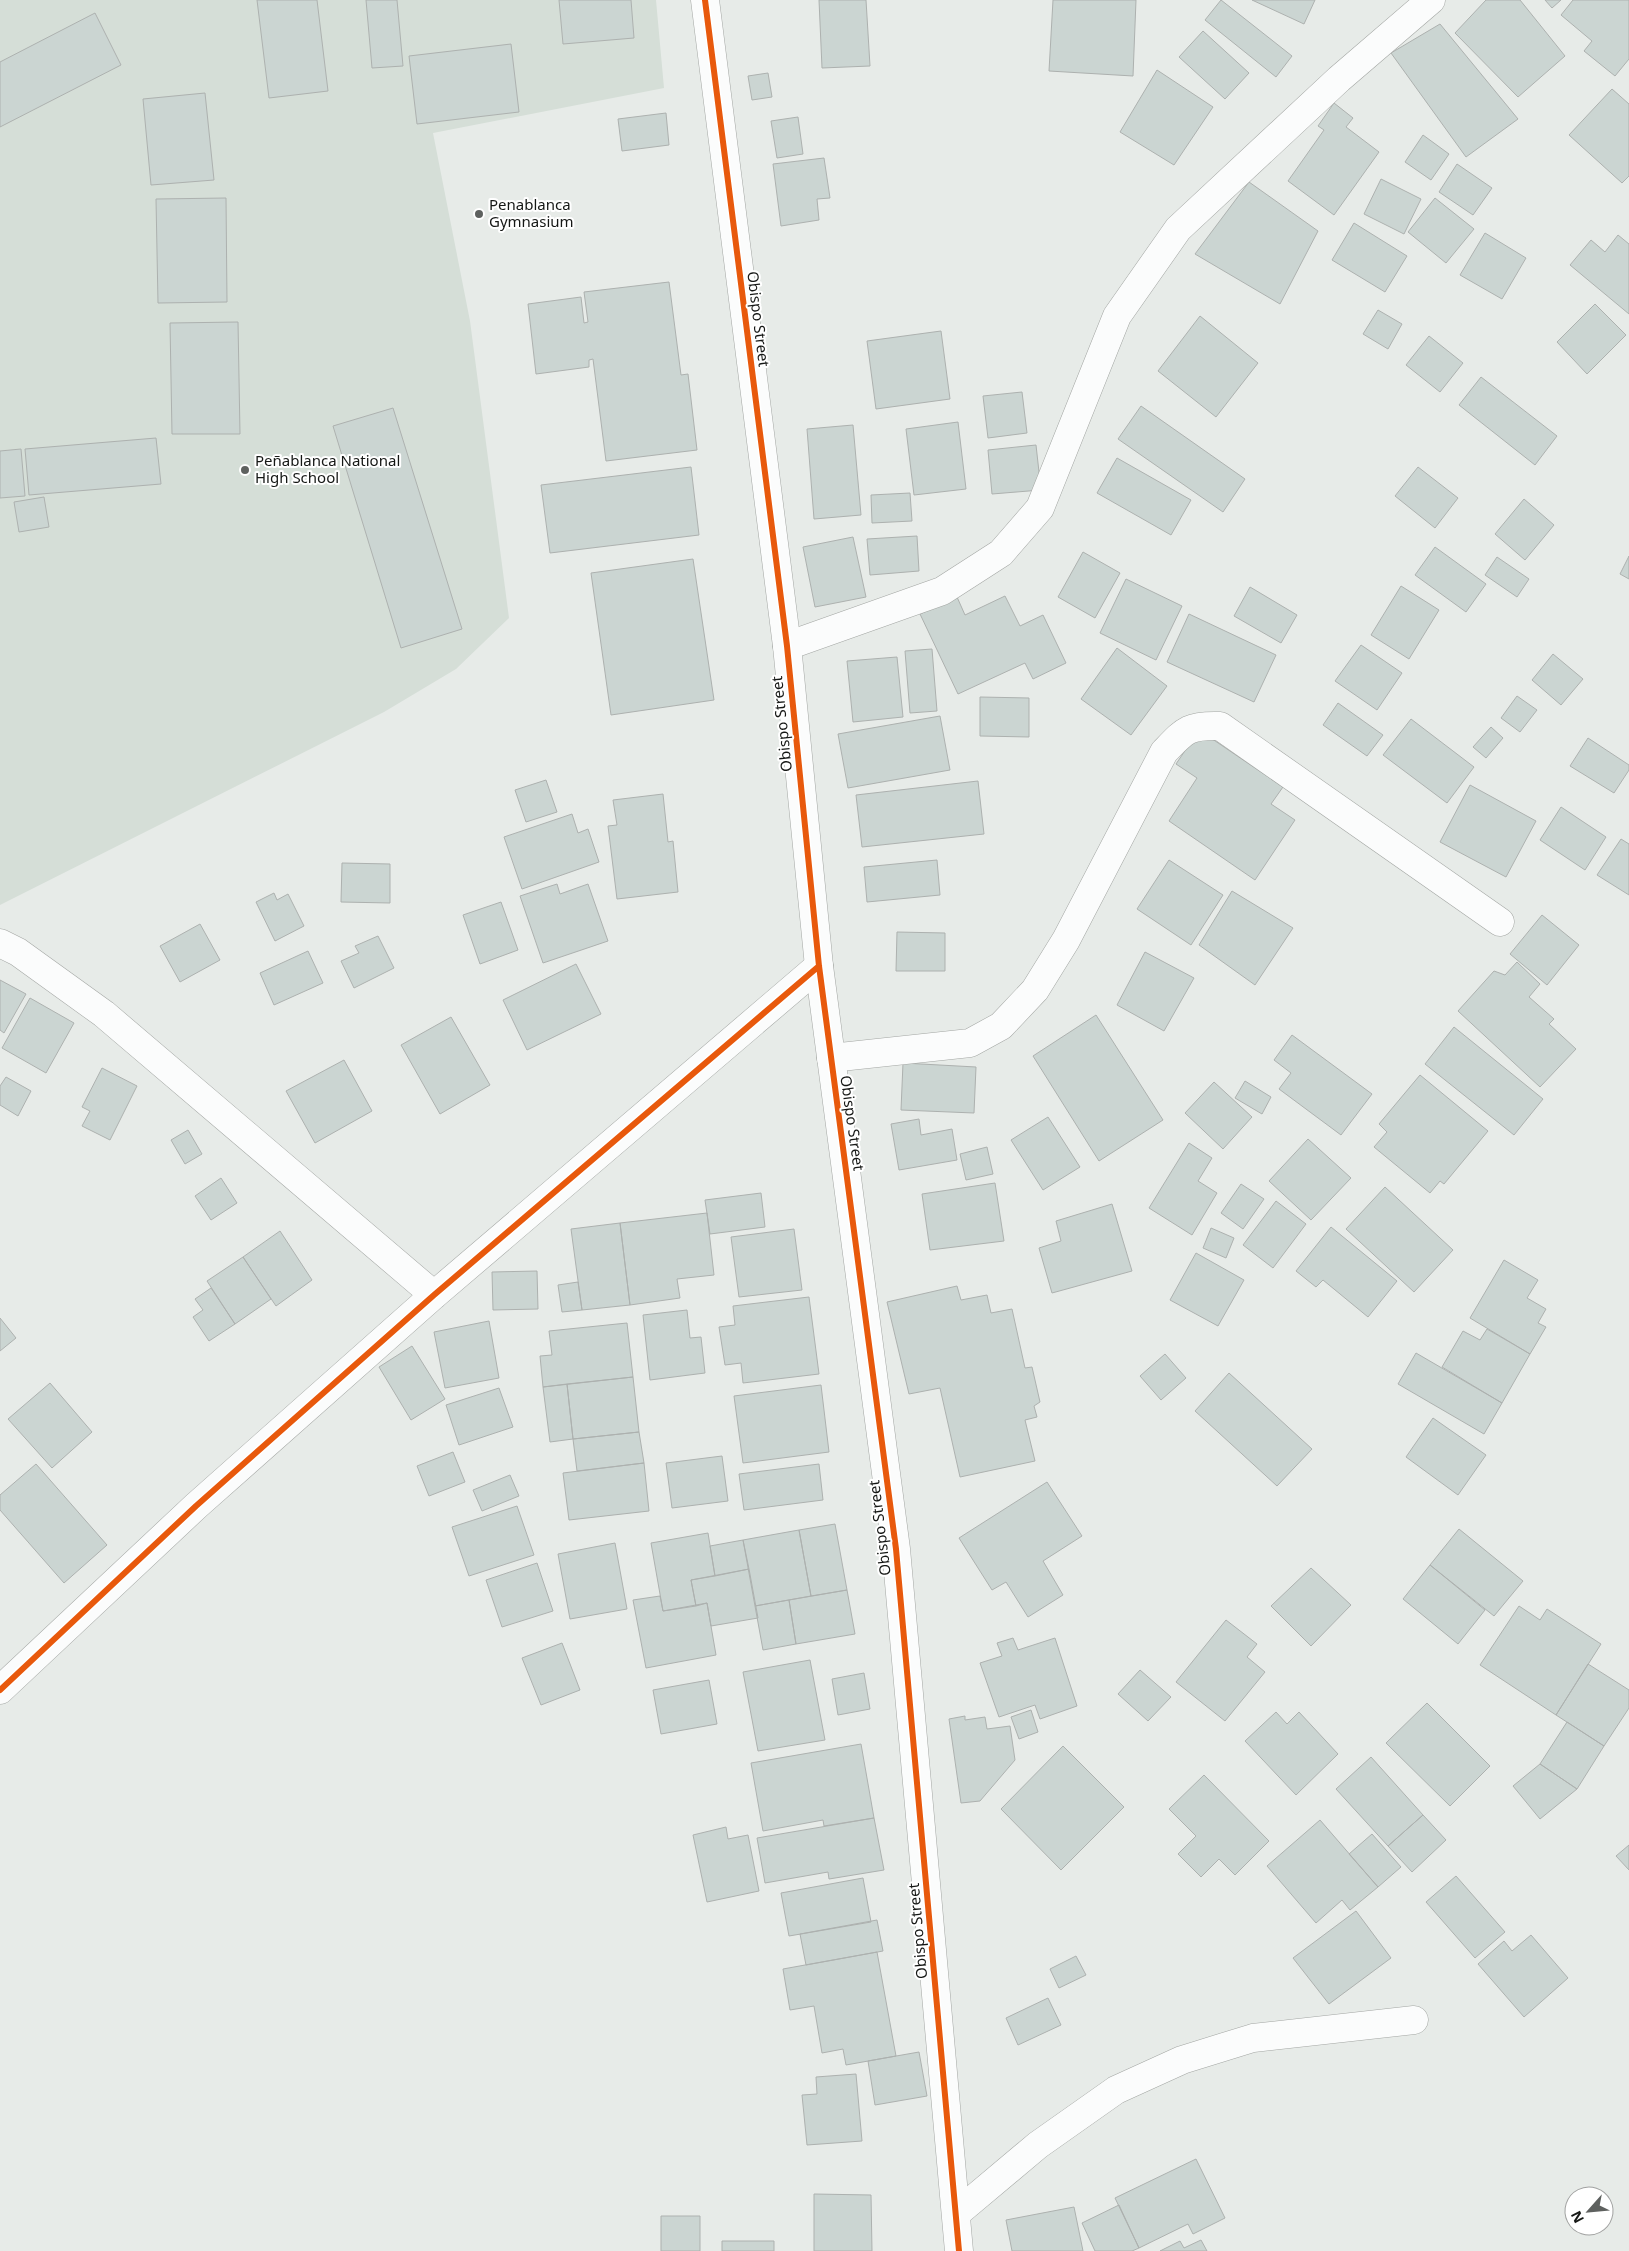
<svg xmlns="http://www.w3.org/2000/svg" width="1629" height="2251" viewBox="0 0 1629 2251" font-family="'Noto Sans',sans-serif">
	<style>
		.built { fill: #d5ded7 }
		.building { fill: #cbd5d2; stroke: #adb1af }
		.lines { fill: none; stroke-linecap: round; stroke-linejoin: round }
		.minor-casing { stroke: #a3a6a3; stroke-width: 29 }
		.tertiary-casing { stroke: #a3a6a3; stroke-width: 29 }
		.minor { stroke: #fbfcfc; stroke-width: 28 }
		.tertiary { stroke: #fbfcfc; stroke-width: 28 }
		.cycleway-casing { stroke: #fff; stroke-width: 9 }
		.cycleway { stroke: #e8590c; stroke-width: 6 }
		.poi-dot { fill: #5e615f; stroke: #fff; stroke-width: 2 }
		.labels { text-anchor: middle; stroke-width: 4; stroke-linejoin: round; paint-order: stroke }
		.poi-label { font-size: 15px; fill: #151715; stroke: #fff; text-anchor: start }
		.street-label { font-size: 15px; fill: #151715; stroke: #fff }
	</style>
	<rect width="100%" height="100%" fill="#e7ebe8"/>
	<path class="built" d="M0 0H656L664 88 433 133 470 321 509 618 456 669 384 712 0 905Z"/>
	<path class="building" d="M257 0H317L328 91 269 98Z
		M366 0H397L403 66 372 68Z
		M559 0H631L634 38 563 44Z
		M819 0H866L870 66 822 68Z
		M1053 0H1136L1133 76 1049 71Z
		M1221 0 1292 56 1276 77 1205 20Z
		M1252 0H1315L1304 24Z
		M1486 0H1520L1565 56 1518 97 1455 33Z
		M1545 0H1561L1552 8Z
		M1573 0H1629V59L1615 76 1584 51 1592 41 1561 15Z
		M95 13 121 65 0 127V62Z
		M1440 24 1518 119 1466 157 1391 53Z
		M1203 31 1249 73 1225 99 1179 57Z
		M511 44 519 112 417 124 409 56Z
		M1157 70 1213 107 1174 165 1120 132Z
		M768 73 772 97 752 100 748 76Z
		M1612 89 1629 104V176L1622 183 1569 135Z
		M205 93 214 180 151 185 143 99Z
		M1334 103 1353 118 1346 127 1379 152 1334 215 1288 181 1324 130 1318 126Z
		M666 113 669 145 622 151 618 119Z
		M798 117 803 154 777 158 771 121Z
		M1423 135 1449 154 1431 180 1405 162Z
		M824 158 830 198 817 199 819 220 781 226 773 164Z
		M1457 164 1492 188 1473 215 1439 192Z
		M1381 179 1421 199 1404 234 1364 214Z
		M1249 182 1318 231 1280 304 1195 254Z
		M226 198 227 302 158 303 156 199Z
		M1435 198 1474 229 1446 263 1408 232Z
		M1354 223 1407 256 1385 292 1332 260Z
		M1485 233 1526 258 1502 299 1460 275Z
		M1618 235 1629 244V314L1570 265 1591 240 1605 252Z
		M669 282 681 375 688 374 697 450 606 461 593 359 589 360V367L536 374 528 304 581 297 584 323 588 322 584 292Z
		M1595 304 1626 335 1587 374 1557 342Z
		M1378 310 1402 324 1388 349 1363 334Z
		M1200 316 1258 363 1216 417 1158 371Z
		M238 322 240 434H172L170 323Z
		M941 331 950 399 876 409 867 341Z
		M1429 336 1463 363 1440 392 1406 365Z
		M1481 377 1557 436 1535 465 1459 405Z
		M1022 392 1027 433 988 438 983 396Z
		M1141 406 1245 479 1223 512 1118 439Z
		M393 408 462 629 401 648 333 426Z
		M958 422 966 489 914 495 906 429Z
		M853 425 861 515 814 519 807 429Z
		M156 438 161 484 29 495 25 449Z
		M1036 445 1041 490 992 494 988 450Z
		M21 449 25 496 0 498V451Z
		M1117 458 1191 500 1171 535 1097 493Z
		M691 467 699 535 550 553 541 485Z
		M1418 467 1458 498 1435 528 1395 496Z
		M910 493 912 521 872 523 871 495Z
		M44 497 49 527 19 532 14 502Z
		M1524 499 1554 525 1525 560 1495 534Z
		M917 536 919 571 870 575 867 539Z
		M853 537 866 597 815 607 803 547Z
		M1435 547 1486 584 1466 612 1415 575Z
		M1083 552 1120 573 1095 618 1058 597Z
		M1629 556V579L1620 574Z
		M1497 557 1529 579 1517 597 1485 575Z
		M693 559 714 700 611 715 591 573Z
		M1126 579 1182 606 1156 660 1100 633Z
		M1401 586 1439 610 1409 659 1371 635Z
		M1250 587 1297 615 1281 643 1234 616Z
		M1005 596 1020 626 1043 615 1066 663 1033 679 1025 663 958 694 920 614 957 597 965 615Z
		M1189 614 1276 655 1254 702 1167 662Z
		M1361 645 1402 673 1377 710 1335 681Z
		M1117 648 1167 686 1131 735 1081 699Z
		M932 649 937 711 910 713 905 651Z
		M1553 654 1583 679 1561 705 1532 680Z
		M897 657 903 717 853 722 847 661Z
		M1517 696 1537 710 1520 732 1501 718Z
		M980 697 1029 698V737L980 736Z
		M1338 703 1383 735 1367 756 1323 725Z
		M940 716 950 770 848 788 838 734Z
		M1411 719 1474 767 1447 803 1383 755Z
		M1491 727 1503 738 1486 758 1473 747Z
		M1199 730 1283 787 1271 804 1295 820 1255 880 1169 821 1197 778 1176 764Z
		M1588 738 1629 765V770L1614 793 1570 766Z
		M546 780 557 812 526 822 515 790Z
		M978 781 984 834 862 847 856 795Z
		M1470 785 1536 821 1506 877 1440 842Z
		M663 794 668 842 673 841 678 892 617 899 608 826 617 825 613 800Z
		M1561 807 1606 837 1585 870 1540 840Z
		M572 814 578 833 588 829 599 862 522 889 504 837Z
		M1621 839 1629 844V895L1597 875Z
		M937 860 940 895 867 902 864 867Z
		M1169 860 1223 895 1191 945 1137 909Z
		M342 863 390 864V903L341 902Z
		M557 884 560 894 588 884 608 941 543 963 520 896Z
		M1232 891 1293 928 1255 985 1199 945Z
		M274 893 277 900 288 894 304 926 275 941 256 902Z
		M501 902 518 950 480 964 463 915Z
		M1542 915 1579 945 1547 985 1510 954Z
		M200 924 220 960 180 982 160 946Z
		M897 932 945 933V971H896Z
		M378 936 394 968 354 988 341 961 359 953 355 946Z
		M308 951 323 983 274 1005 260 973Z
		M1145 952 1194 978 1164 1031 1117 1005Z
		M1517 962 1540 984 1529 997 1554 1019 1549 1024 1576 1049 1540 1087 1458 1011 1494 971 1505 975Z
		M576 964 601 1014 527 1050 503 1000Z
		M0 980 26 994 4 1033 0 1030Z
		M30 998 74 1023 46 1073 2 1048Z
		M1096 1015 1163 1120 1099 1161 1033 1056Z
		M451 1017 490 1085 440 1114 401 1045Z
		M1454 1027 1543 1099 1514 1135 1425 1064Z
		M1292 1035 1372 1094 1341 1135 1279 1089 1291 1073 1274 1060Z
		M344 1060 372 1111 315 1143 286 1091Z
		M903 1063 976 1067 974 1113 901 1110Z
		M102 1068 137 1086 110 1140 82 1126 90 1111 82 1107Z
		M1420 1075 1488 1131 1444 1184 1440 1181 1430 1193 1374 1147 1387 1132 1379 1124Z
		M6 1077 31 1091 18 1116 0 1105V1086Z
		M1245 1081 1271 1097 1262 1114 1235 1098Z
		M1214 1082 1252 1117 1223 1149 1185 1113Z
		M1048 1117 1080 1167 1043 1190 1011 1140Z
		M919 1119 921 1135 952 1129 957 1160 899 1170 891 1124Z
		M188 1130 202 1154 185 1164 171 1140Z
		M1308 1139 1351 1178 1311 1220 1269 1181Z
		M1189 1143 1212 1158 1198 1181 1217 1193 1192 1235 1149 1208Z
		M987 1147 993 1174 966 1180 960 1154Z
		M221 1178 237 1203 211 1220 195 1196Z
		M995 1183 1004 1241 930 1250 922 1194Z
		M1241 1184 1264 1199 1243 1229 1221 1213Z
		M1385 1187 1453 1250 1414 1292 1346 1229Z
		M761 1193 765 1227 710 1234 705 1200Z
		M1276 1201 1306 1224 1273 1268 1243 1245Z
		M1112 1204 1132 1271 1052 1293 1039 1248 1061 1241 1056 1221Z
		M707 1213 714 1275 677 1279 680 1298 630 1305 620 1223Z
		M620 1223 630 1305 582 1310 571 1229Z
		M1331 1227 1397 1281 1368 1317 1323 1280 1316 1287 1296 1271Z
		M1211 1228 1234 1238 1226 1258 1203 1248Z
		M794 1229 802 1290 739 1297 731 1237Z
		M280 1231 312 1280 276 1306 243 1257Z
		M1196 1253 1244 1280 1218 1326 1170 1300Z
		M243 1257 271 1299 235 1324 207 1281Z
		M1504 1260 1538 1280 1527 1298 1546 1309 1538 1323 1546 1327 1530 1354 1470 1318Z
		M537 1271 538 1309 493 1310 492 1272Z
		M578 1282 582 1310 562 1312 558 1285Z
		M957 1286 961 1300 987 1295 991 1313 1012 1309 1025 1368 1032 1367 1040 1402 1034 1406 1037 1417 1025 1420 1035 1461 960 1477 940 1388 909 1394 887 1302Z
		M211 1288 235 1324 209 1341 193 1317 203 1310 195 1299Z
		M809 1297 819 1374 743 1383 741 1363 725 1365 719 1327 735 1325 733 1306Z
		M687 1310 690 1338 701 1337 705 1373 650 1380 643 1315Z
		M0 1318 16 1338 0 1351Z
		M489 1321 499 1378 445 1388 434 1332Z
		M627 1323 633 1377 543 1387 540 1356 552 1355 549 1331Z
		M1487 1329 1530 1354 1502 1403 1442 1367 1463 1331 1480 1340Z
		M412 1346 445 1399 411 1420 379 1367Z
		M1416 1353 1502 1403 1484 1434 1398 1384Z
		M1165 1354 1186 1378 1161 1400 1140 1376Z
		M1229 1373 1312 1449 1277 1486 1195 1411Z
		M633 1377 639 1432 573 1439 567 1384Z
		M50 1383 92 1432 52 1468 8 1419Z
		M567 1384 573 1439 550 1442 543 1387Z
		M821 1385 829 1452 743 1463 734 1396Z
		M499 1388 513 1427 459 1445 446 1405Z
		M1433 1418 1486 1455 1458 1495 1406 1457Z
		M639 1432 644 1463 577 1471 573 1439Z
		M453 1452 465 1482 429 1496 417 1466Z
		M722 1456 728 1501 672 1508 666 1463Z
		M644 1463 649 1511 569 1520 563 1473Z
		M36 1464 107 1545 64 1583 0 1510V1495Z
		M819 1464 823 1500 744 1510 739 1474Z
		M510 1475 519 1496 482 1511 473 1490Z
		M1047 1482 1082 1536 1043 1561 1063 1595 1028 1617 1006 1582 992 1590 959 1538Z
		M517 1506 534 1555 469 1576 452 1527Z
		M835 1524 847 1590 811 1596 799 1530Z
		M1459 1529 1523 1581 1494 1616 1430 1565Z
		M799 1530 811 1596 755 1606 743 1540Z
		M708 1533 715 1576 691 1580 696 1606 663 1611 651 1543Z
		M743 1540 749 1569 715 1576 710 1546Z
		M615 1543 627 1609 570 1619 558 1554Z
		M537 1563 553 1611 502 1627 486 1580Z
		M1430 1565 1485 1610 1458 1644 1403 1599Z
		M1311 1568 1351 1605 1311 1646 1271 1606Z
		M749 1569 758 1618 711 1626 707 1603 696 1606 691 1580Z
		M847 1590 855 1634 796 1644 789 1600Z
		M660 1596 663 1611 707 1603 716 1655 646 1668 633 1600Z
		M789 1600 796 1644 763 1650 755 1606Z
		M1519 1606 1540 1620 1547 1609 1601 1644 1556 1715 1480 1665Z
		M1226 1620 1257 1644 1247 1657 1265 1672 1225 1721 1176 1682Z
		M1013 1638 1018 1650 1055 1638 1077 1706 1040 1719 1035 1705 999 1717 980 1663 1002 1656 997 1643Z
		M562 1643 580 1690 541 1705 522 1658Z
		M810 1660 825 1740 758 1751 743 1672Z
		M1588 1664 1629 1690V1708L1604 1746 1556 1715Z
		M1140 1670 1171 1697 1148 1721 1118 1694Z
		M864 1673 870 1709 838 1715 832 1679Z
		M709 1680 717 1724 661 1734 653 1690Z
		M1427 1703 1490 1766 1450 1806 1386 1743Z
		M1031 1710 1038 1732 1019 1739 1011 1717Z
		M1276 1712 1287 1724 1299 1712 1338 1754 1296 1795 1245 1741Z
		M965 1716V1720L985 1717 987 1729 1010 1726 1015 1760 980 1801 961 1803 949 1719Z
		M1567 1722 1604 1746 1577 1789 1540 1764Z
		M861 1744 874 1818 824 1826 823 1820 763 1831 751 1763Z
		M1063 1746 1124 1807 1061 1870 1001 1809Z
		M1371 1757 1423 1815 1388 1846 1336 1789Z
		M1540 1764 1577 1789 1540 1819 1513 1786Z
		M1204 1775 1269 1841 1235 1875 1219 1859 1201 1877 1178 1854 1196 1836 1169 1809Z
		M1423 1815 1446 1840 1412 1872 1388 1846Z
		M874 1818 884 1870 829 1879 828 1872 765 1883 757 1838Z
		M1320 1820 1378 1887 1350 1910 1342 1900 1316 1923 1267 1866Z
		M726 1827 728 1839 748 1835 759 1891 707 1902 693 1835Z
		M1372 1834 1401 1867 1378 1887 1349 1854Z
		M1629 1845V1870L1616 1856Z
		M1456 1876 1505 1932 1475 1958 1426 1902Z
		M863 1878 871 1922 789 1936 781 1893Z
		M1356 1911 1391 1958 1329 2004 1293 1958Z
		M877 1920 883 1951 806 1965 800 1934Z
		M1531 1935 1568 1978 1524 2017 1478 1964 1504 1941 1512 1951Z
		M877 1952 896 2056 846 2065 843 2049 822 2053 814 2006 790 2010 783 1969Z
		M1076 1956 1086 1975 1059 1988 1050 1969Z
		M1048 1998 1061 2025 1018 2045 1006 2018Z
		M919 2052 927 2096 875 2105 868 2061Z
		M856 2074 862 2141 807 2145 802 2095 817 2094 816 2077Z
		M1196 2159 1225 2218 1193 2234 1188 2224 1139 2248 1115 2198Z
		M814 2194 871 2195 872 2251H814Z
		M1119 2205 1139 2248 1132 2251H1095L1082 2223Z
		M1074 2207 1083 2251H1012L1006 2220Z
		M661 2216H700V2251H661Z
		M1201 2240 1207 2251H1160L1180 2241 1184 2248Z
		M722 2241H774V2251H722Z"/>
	<g class="lines">
		<defs>
			<path id="minor" d="M787 646 942 591 1001 553 1040 508 1117 316 1178 229 1339 79 1431 0
				M0 943 18 952 104 1014 434 1295
				M831 1058 970 1043 1001 1026 1035 990 1066 940 1164 752C1185 730 1188 725 1220 726L1500 922
				M0 1690 196 1506 434 1295 819 966
				M957 2213 1038 2145 1116 2090 1182 2060 1253 2038 1414 2020"/>
			<path id="tertiary" d="M705 0 787 646 819 966 896 1549 959 2251"/>
		</defs>
		<use href="#minor" class="minor-casing"/>
		<use href="#tertiary" class="tertiary-casing"/>
		<use href="#minor" class="minor"/>
		<use href="#tertiary" class="tertiary"/>
		<defs>
			<path id="cycleway" d="M705 0 787 646 819 966 896 1549 959 2251
				M0 1690 196 1506 434 1295 819 966"/>
		</defs>
		<use href="#cycleway" class="cycleway-casing"/>
		<use href="#cycleway" class="cycleway"/>
	</g>
	<g class="poi-dot">
		<circle cx="479" cy="214" r="5"/>
		<circle cx="245" cy="470" r="5"/>
	</g>
	<g class="labels">
		<g class="poi-label">
			<text x="489" y="210">Penablanca<tspan x="489" dy="17">Gymnasium</tspan></text>
			<text x="255" y="466">Peñablanca National<tspan x="255" dy="17">High School</tspan></text>
		</g>
		<g class="street-label">
			<text transform="translate(758 319) rotate(83)" y="5">Obispo Street</text>
			<text transform="translate(782 724) rotate(-96)" y="5">Obispo Street</text>
			<text transform="translate(852 1123) rotate(82)" y="5">Obispo Street</text>
			<text transform="translate(880 1528) rotate(-97)" y="5">Obispo Street</text>
			<text transform="translate(918 1931) rotate(-95)" y="5">Obispo Street</text>
		</g>
	</g>
	<g transform="translate(1589 2211) rotate(243)"><circle r="24" fill="#ffffff" stroke="#a1a2a1"/>
	<path d="M0-4L9 19L0 12L-9 19Z" fill="#5e615f"/>
	<text y="-8" font-size="14" font-weight="bold" text-anchor="middle" fill="#151715">N</text>
	</g>
</svg>
